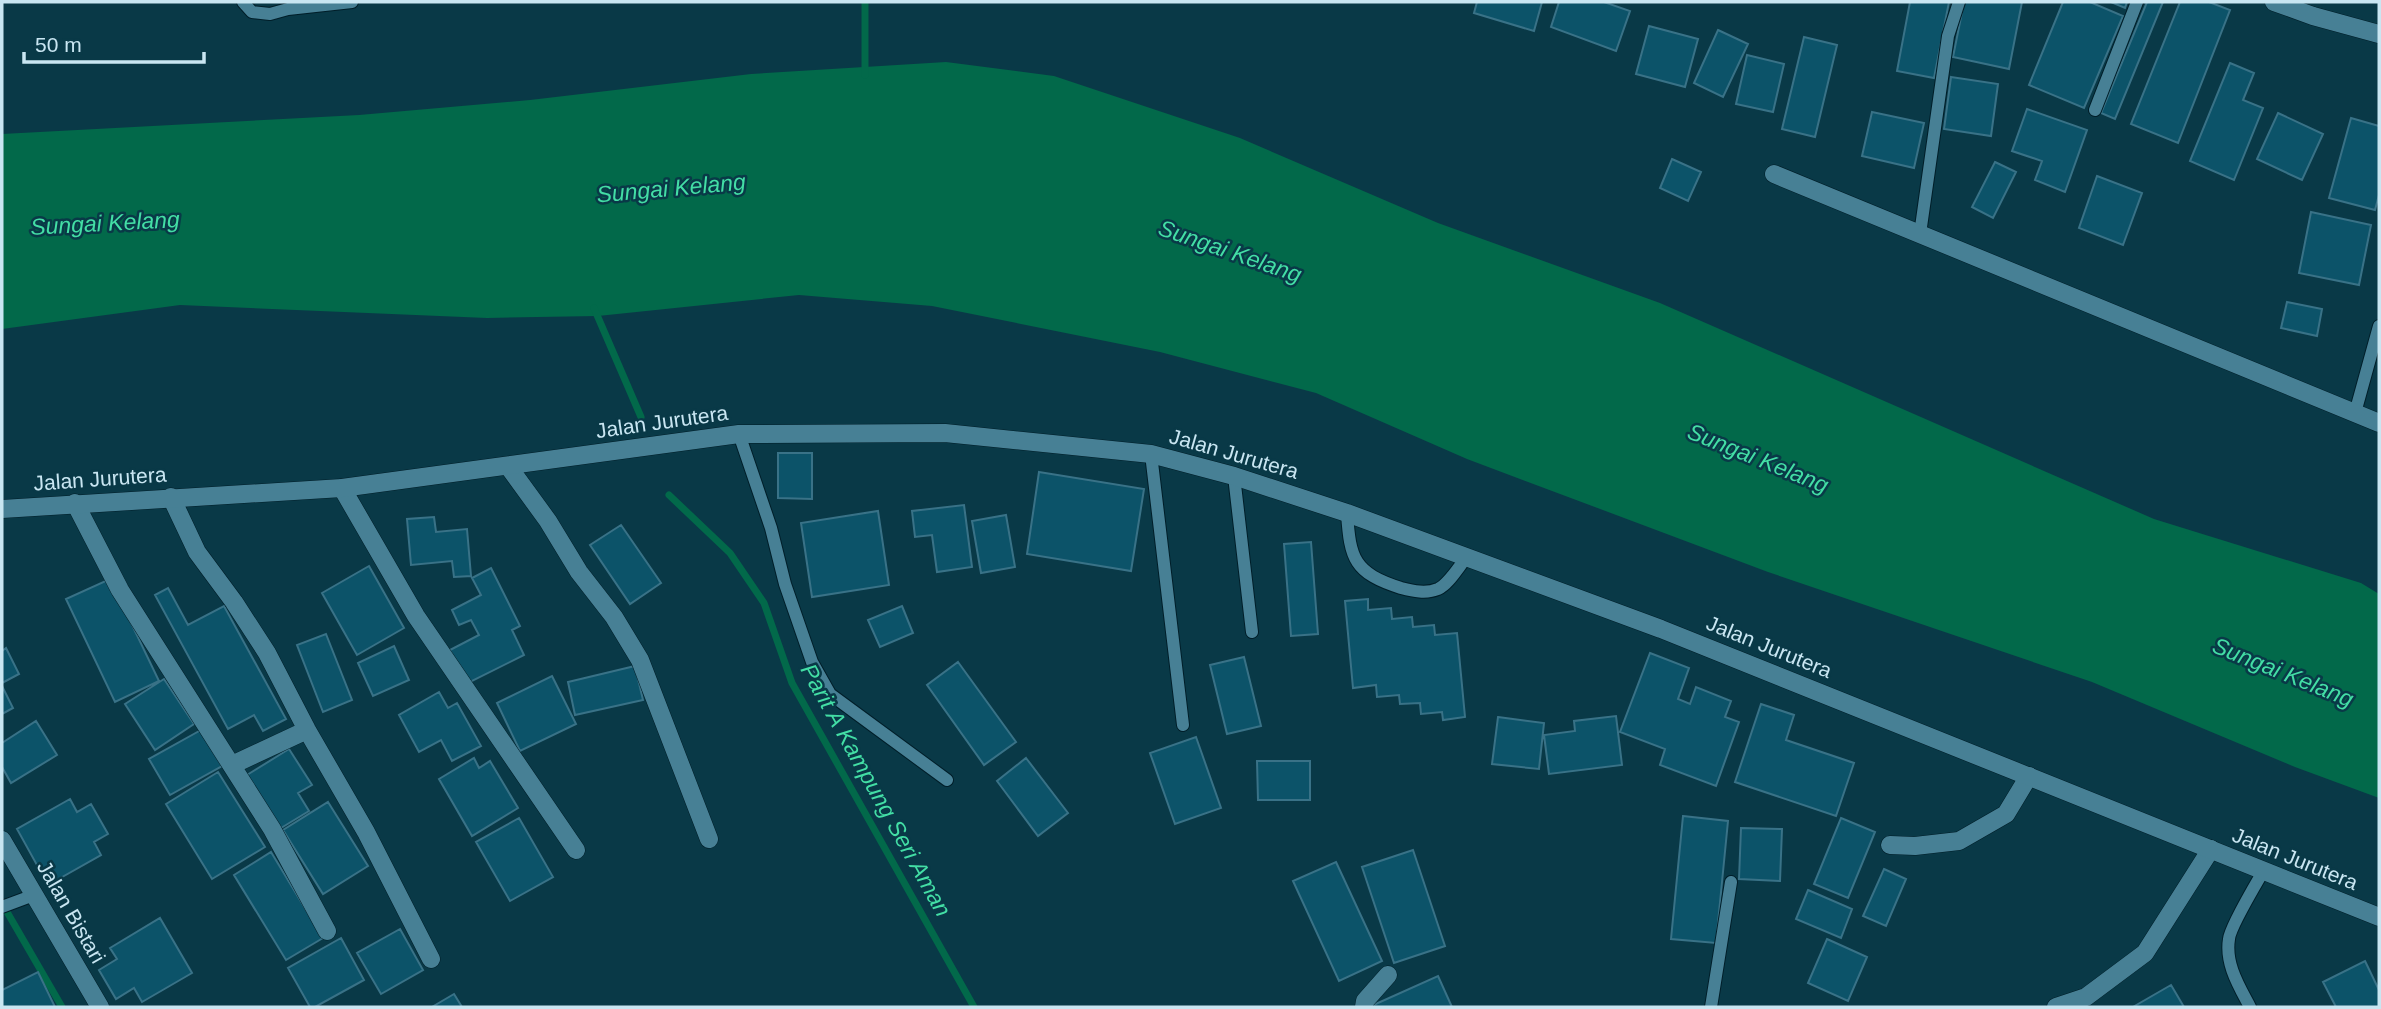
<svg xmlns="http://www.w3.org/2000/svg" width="2381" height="1009" viewBox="0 0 2381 1009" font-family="Arial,sans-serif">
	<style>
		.water { fill: #02694a }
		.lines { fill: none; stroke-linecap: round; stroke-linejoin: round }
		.stream { stroke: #02694a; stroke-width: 7 }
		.building { fill: #0c5369; stroke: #397287; stroke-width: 2 }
		.service-casing { stroke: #001e29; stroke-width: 14 }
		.minor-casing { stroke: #001e29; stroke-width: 19 }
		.tertiary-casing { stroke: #001e29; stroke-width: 19 }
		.service { stroke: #478095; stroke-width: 12 }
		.minor { stroke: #478095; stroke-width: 18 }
		.tertiary { stroke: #478095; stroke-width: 18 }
		.labels { text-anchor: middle; stroke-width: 5; stroke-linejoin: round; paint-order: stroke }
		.street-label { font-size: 21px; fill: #c9e6f2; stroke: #093947 }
		.water-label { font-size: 23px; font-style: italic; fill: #43dea5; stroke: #093947 }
	</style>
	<rect width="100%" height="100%" fill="#093947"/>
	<path class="water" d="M946 62 1054 76 1240 138 1438 223 1660 303 2154 519 2361 583 2379 594V798L2295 767 2092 682 1768 572 1467 459 1316 393 1160 352 932 306 799 295 598 316 487 318 180 305 2 329V134L359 115 530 100 751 74Z"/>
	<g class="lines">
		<path class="stream" d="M865 75V2
			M594 308 641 417
			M669 495 730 553 764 603 792 683 974 1007
			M3 905 62 1007"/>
	</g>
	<path class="building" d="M1477 2H1542L1534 31 1474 13Z
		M1559 2H1604L1630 11 1616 51 1551 27Z
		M1910 2H1949L1934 78 1897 71Z
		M1964 2H2022L2009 69 1953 57Z
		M2063 2H2090L2123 16 2084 108 2029 85Z
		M2111 2H2127L2125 8Z
		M2147 2H2163L2115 119 2101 113Z
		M2180 2H2209L2230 10 2178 143 2131 124Z
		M1649 26 1698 39 1685 87 1636 74Z
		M1718 30 1748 44 1723 97 1694 83Z
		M1804 37 1837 45 1815 137 1782 129Z
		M1747 55 1784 64 1773 112 1736 104Z
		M2230 63 2254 73 2243 100 2263 108 2234 180 2190 161Z
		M1951 77 1998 84 1991 136 1944 129Z
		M2027 109 2087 130 2065 192 2035 180 2042 161 2012 151Z
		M1872 112 1924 123 1914 168 1862 156Z
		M2278 113 2323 134 2302 180 2257 159Z
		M2351 118 2379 126V195L2375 210 2329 198Z
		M1672 159 1701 172 1688 201 1660 188Z
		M1995 162 2016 172 1993 218 1972 207Z
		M2097 176 2142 193 2123 245 2079 228Z
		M2311 212 2371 225 2359 285 2299 273Z
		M2287 302 2322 309 2317 336 2281 328Z
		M778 453H812V499L778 498Z
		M1039 472 1144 489 1131 571 1027 554Z
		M964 505 972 567 937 572 932 535 915 537 912 511Z
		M878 511 889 585 812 597 801 523Z
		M1006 515 1015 567 981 573 972 521Z
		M434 517 436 532 467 529 471 576 454 577 452 561 411 565 407 519Z
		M621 525 661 583 630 604 590 545Z
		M1311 542 1318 634 1291 636 1284 544Z
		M369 566 404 628 357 655 322 593Z
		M491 568 520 626 512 630 524 655 466 684 450 650 479 635 471 620 459 625 452 610 481 595 472 578Z
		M110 579 159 681 115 702 66 599Z
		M168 588 188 625 224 606 286 719 263 731 254 715 228 729 155 595Z
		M1368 599V610L1391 608 1392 619 1412 617 1413 627 1434 625 1435 635 1457 633 1465 717 1443 720 1442 712 1421 714 1420 703 1400 704 1399 695 1377 697 1376 685 1353 688 1345 601Z
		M902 606 913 633 880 647 868 620Z
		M326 634 352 700 323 712 297 645Z
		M394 646 409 680 373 696 358 663Z
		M6 648 19 674 2 683V651Z
		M1650 653 1689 668 1678 699 1690 704 1696 687 1731 701 1725 717 1739 722 1716 786 1660 765 1665 749 1620 732Z
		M1244 657 1261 726 1227 734 1210 665Z
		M958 662 1016 742 984 765 927 685Z
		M635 666 643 700 575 715 568 682Z
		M552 676 576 724 520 751 497 703Z
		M164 679 194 724 155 750 125 704Z
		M2 686 13 708 2 714Z
		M439 692 448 708 457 703 481 746 452 761 441 740 419 752 399 715Z
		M1761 704 1794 715 1786 740 1854 763 1836 816 1735 782Z
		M1616 716 1622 765 1549 774 1544 735 1575 731 1574 721Z
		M1498 717 1544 723 1539 769 1492 764Z
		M36 721 57 755 11 783 2 767V743Z
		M201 730 222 766 170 795 149 759Z
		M1196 737 1221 808 1175 824 1150 753Z
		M289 749 312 785 298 793 309 811 281 828 247 775Z
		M474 758 479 768 490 761 518 808 472 836 439 779Z
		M1026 758 1068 813 1038 836 997 781Z
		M1257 761H1310V800H1258Z
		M218 772 265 847 212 879 166 804Z
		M70 799 77 812 91 804 108 834 94 842 101 855 48 885 17 829Z
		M328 802 368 866 323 894 283 830Z
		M1683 816 1728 821 1716 943 1671 939Z
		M519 818 553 877 510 901 476 842Z
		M1841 818 1875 832 1848 898 1814 884Z
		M1741 828 1782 829 1780 881 1739 879Z
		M1413 850 1445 946 1394 963 1362 867Z
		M271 852 323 938 286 960 234 875Z
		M1336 862 1382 961 1339 981 1293 881Z
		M1884 869 1906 879 1886 926 1863 916Z
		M1808 890 1852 909 1841 938 1796 919Z
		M160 918 192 973 142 1002 134 988 116 999 99 970 117 959 110 948Z
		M400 929 423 970 381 994 357 953Z
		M341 938 364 980 315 1007H310L288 968Z
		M1827 939 1867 957 1848 1001 1808 983Z
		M2365 961 2379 990V1007H2336L2323 982Z
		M38 972 55 1007H2V990Z
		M1438 976 1452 1007H1369Z
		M2171 985 2184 1007H2133Z
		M454 994 462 1007H432Z"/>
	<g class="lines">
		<defs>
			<path id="service" d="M243 2 252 12 270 14 288 9 352 2
				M2095 110 2137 2
				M1920 234 1948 36 1959 2
				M2355 413 2379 326
				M739 434 771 528 785 584 812 662 830 694 947 780
				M1151 454 1183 725
				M1234 476 1252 632
				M1347 513C1350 559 1354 573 1401 588 1413 591 1426 594 1438 589 1449 584 1459 566 1467 557
				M2 907 34 895
				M1711 1007 1731 882
				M2250 1007C2239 986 2225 964 2229 939 2230 927 2256 884 2264 870"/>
			<path id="minor" d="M2274 2 2313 16 2379 34
				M1774 174 2379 423
				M508 466 548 521 579 572 614 617 640 660 709 839
				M342 488 416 616 576 850
				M171 497 197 552 234 602 267 653 307 730 366 832 431 959
				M75 503 120 590 272 829 327 931
				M232 765 307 730
				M2 840 100 1007
				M1890 845 1915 846 1959 841 2006 814 2029 776
				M1364 1007 1365 1001 1388 975
				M2056 1007 2086 997 2145 953 2211 849"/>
			<path id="tertiary" d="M2 509 342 488 739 434 945 433 1151 454 1234 476 1347 513 1661 629 2379 917"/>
		</defs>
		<use href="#service" class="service-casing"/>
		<use href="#minor" class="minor-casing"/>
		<use href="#tertiary" class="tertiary-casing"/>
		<use href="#service" class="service"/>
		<use href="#minor" class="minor"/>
		<use href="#tertiary" class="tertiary"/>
	</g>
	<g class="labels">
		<g class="street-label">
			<text transform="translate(662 422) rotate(-8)" y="7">Jalan Jurutera</text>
			<text transform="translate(1234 454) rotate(16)" y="7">Jalan Jurutera</text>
			<text transform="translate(100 479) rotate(-4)" y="7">Jalan Jurutera</text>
			<text transform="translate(1769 647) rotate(22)" y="7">Jalan Jurutera</text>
			<text transform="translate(2295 859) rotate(22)" y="7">Jalan Jurutera</text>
			<text transform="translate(71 912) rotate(60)" y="7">Jalan Bistari</text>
		</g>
		<g class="water-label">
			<text transform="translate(671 188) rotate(-5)" y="8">Sungai Kelang</text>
			<text transform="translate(105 223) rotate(-3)" y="8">Sungai Kelang</text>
			<text transform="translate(1230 251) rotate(19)" y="8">Sungai Kelang</text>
			<text transform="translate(1758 458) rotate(22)" y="8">Sungai Kelang</text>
			<text transform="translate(2283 672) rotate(22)" y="8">Sungai Kelang</text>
			<text transform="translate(876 790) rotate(61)" y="8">Parit A Kampung Seri Aman</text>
		</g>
	</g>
	<rect width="2381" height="1009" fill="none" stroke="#c9e6f2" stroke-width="7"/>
	<path d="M24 52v10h180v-10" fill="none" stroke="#c9e6f2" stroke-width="3.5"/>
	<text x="35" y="52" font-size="21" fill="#c9e6f2" stroke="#093947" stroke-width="5" paint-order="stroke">50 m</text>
</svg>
